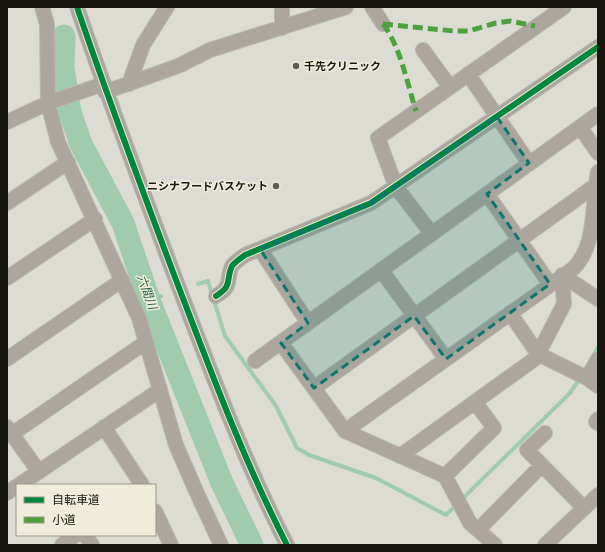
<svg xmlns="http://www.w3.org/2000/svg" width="605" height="552" viewBox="0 0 605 552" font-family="'PT Sans','Noto Sans JP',sans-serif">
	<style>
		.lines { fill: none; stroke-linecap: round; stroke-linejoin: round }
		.stream { stroke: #a0cbac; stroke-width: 4 }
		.river { stroke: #a0cbac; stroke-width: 23 }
		.minor-casing { stroke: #b9b8b0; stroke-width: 16 }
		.minor { stroke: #ada69e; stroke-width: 14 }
		.quiet { stroke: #4ea13f; stroke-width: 5; stroke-dasharray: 10 5; stroke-linecap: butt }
		.cycleway-casing { stroke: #f0ecda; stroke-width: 8 }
		.cycleway { stroke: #00873e; stroke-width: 6 }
		.marked { fill: #0f766e; fill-opacity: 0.2; stroke: #0f766e; stroke-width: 3; stroke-dasharray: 8 5; stroke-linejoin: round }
		.poi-dot { fill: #5d5b54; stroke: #f0ecda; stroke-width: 1.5 }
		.labels { text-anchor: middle; stroke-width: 3; stroke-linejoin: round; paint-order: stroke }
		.poi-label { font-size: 11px; font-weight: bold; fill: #181610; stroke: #f0ecda; text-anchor: start }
		.water-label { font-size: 12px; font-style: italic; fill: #226641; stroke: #f0ecda }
	</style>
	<rect width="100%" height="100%" fill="#dddcd2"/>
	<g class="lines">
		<path class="stream" d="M198 284 208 281 225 336 276 406 297 448 309 455 376 478 446 515 570 393 581 377
			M149 300 161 296
			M593 357 598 347"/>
		<path class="river" d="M64 36 63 68 70 112 81 144 123 223 149 300 222 483 252 545"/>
		<defs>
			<path id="minor" d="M42 7 47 24 48 103 58 142 139 318 176 445 196 491 221 545
				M77 7C107 96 140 184 173 272 208 364 242 457 287 545
				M282 7V28
				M372 7 383 24
				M423 50 450 87
				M468 74 529 163
				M129 84 143 45 167 7
				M105 92 178 66 210 50 346 7
				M7 122 48 103 103 84
				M580 127 598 153
				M487 194 550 284
				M7 203 68 162
				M432 234 396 187 378 138 564 7
				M260 249 308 323
				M381 270 446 359
				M562 275 598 299
				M7 278 95 219
				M216 296C234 285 225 280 232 266 235 262 241 258 245 255L371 203 598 47
				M510 313 538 354 587 378 598 386
				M281 343 345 431 445 476 470 523 495 545
				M7 359 122 280
				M255 361 598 114
				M587 378 598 359
				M314 388 596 185
				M598 419 596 422 598 423
				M7 427 12 434 146 342
				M104 427 142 485
				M345 431 574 268C598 242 591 204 598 172
				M545 433 527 450 584 508
				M12 434 39 472
				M400 456 536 358 564 304 562 275
				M445 476 494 428 475 402
				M19 485 160 390
				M7 493 17 486
				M155 511 171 545
				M478 530 542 465
				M85 535 92 545
				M62 545 76 535
				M545 545 598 495"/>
		</defs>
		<use href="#minor" class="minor-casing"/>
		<use href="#minor" class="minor"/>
		<path class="quiet" d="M383 24 454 31H469L496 23 510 21 535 26
			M383 24C401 48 407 83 416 111"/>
		<defs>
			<path id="cycleway" d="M77 7C107 96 140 184 173 272 208 364 242 457 287 545
				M216 296C234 285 225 280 232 266 235 262 241 258 245 255L371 203 598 47"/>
		</defs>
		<use href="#cycleway" class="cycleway-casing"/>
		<use href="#cycleway" class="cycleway"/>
	</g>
	<path class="marked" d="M497 117 529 163 487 194 550 284 446 359 414 316 314 388 281 343 308 323 260 249 371 203Z"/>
	<g class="poi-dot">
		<circle cx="296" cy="66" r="4"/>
		<circle cx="276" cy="186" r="4"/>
	</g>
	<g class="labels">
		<g class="poi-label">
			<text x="304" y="70">千先クリニック</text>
			<text x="268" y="190" text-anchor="end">ニシナフードバスケット</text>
		</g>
		<g class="water-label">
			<text transform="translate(147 292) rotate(70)" y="4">六間川</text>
		</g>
	</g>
	<rect width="605" height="552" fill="none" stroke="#181610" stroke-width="16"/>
	<rect x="16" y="484" width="140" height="52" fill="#f0ecda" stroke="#9a9689"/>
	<rect x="24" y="497" width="20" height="6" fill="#00873e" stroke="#9a9689"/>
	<text x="52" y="504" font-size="12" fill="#181610">自転車道</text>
	<rect x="24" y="517" width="20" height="6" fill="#4ea13f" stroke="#9a9689"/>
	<text x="52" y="524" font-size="12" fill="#181610">小道</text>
</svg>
